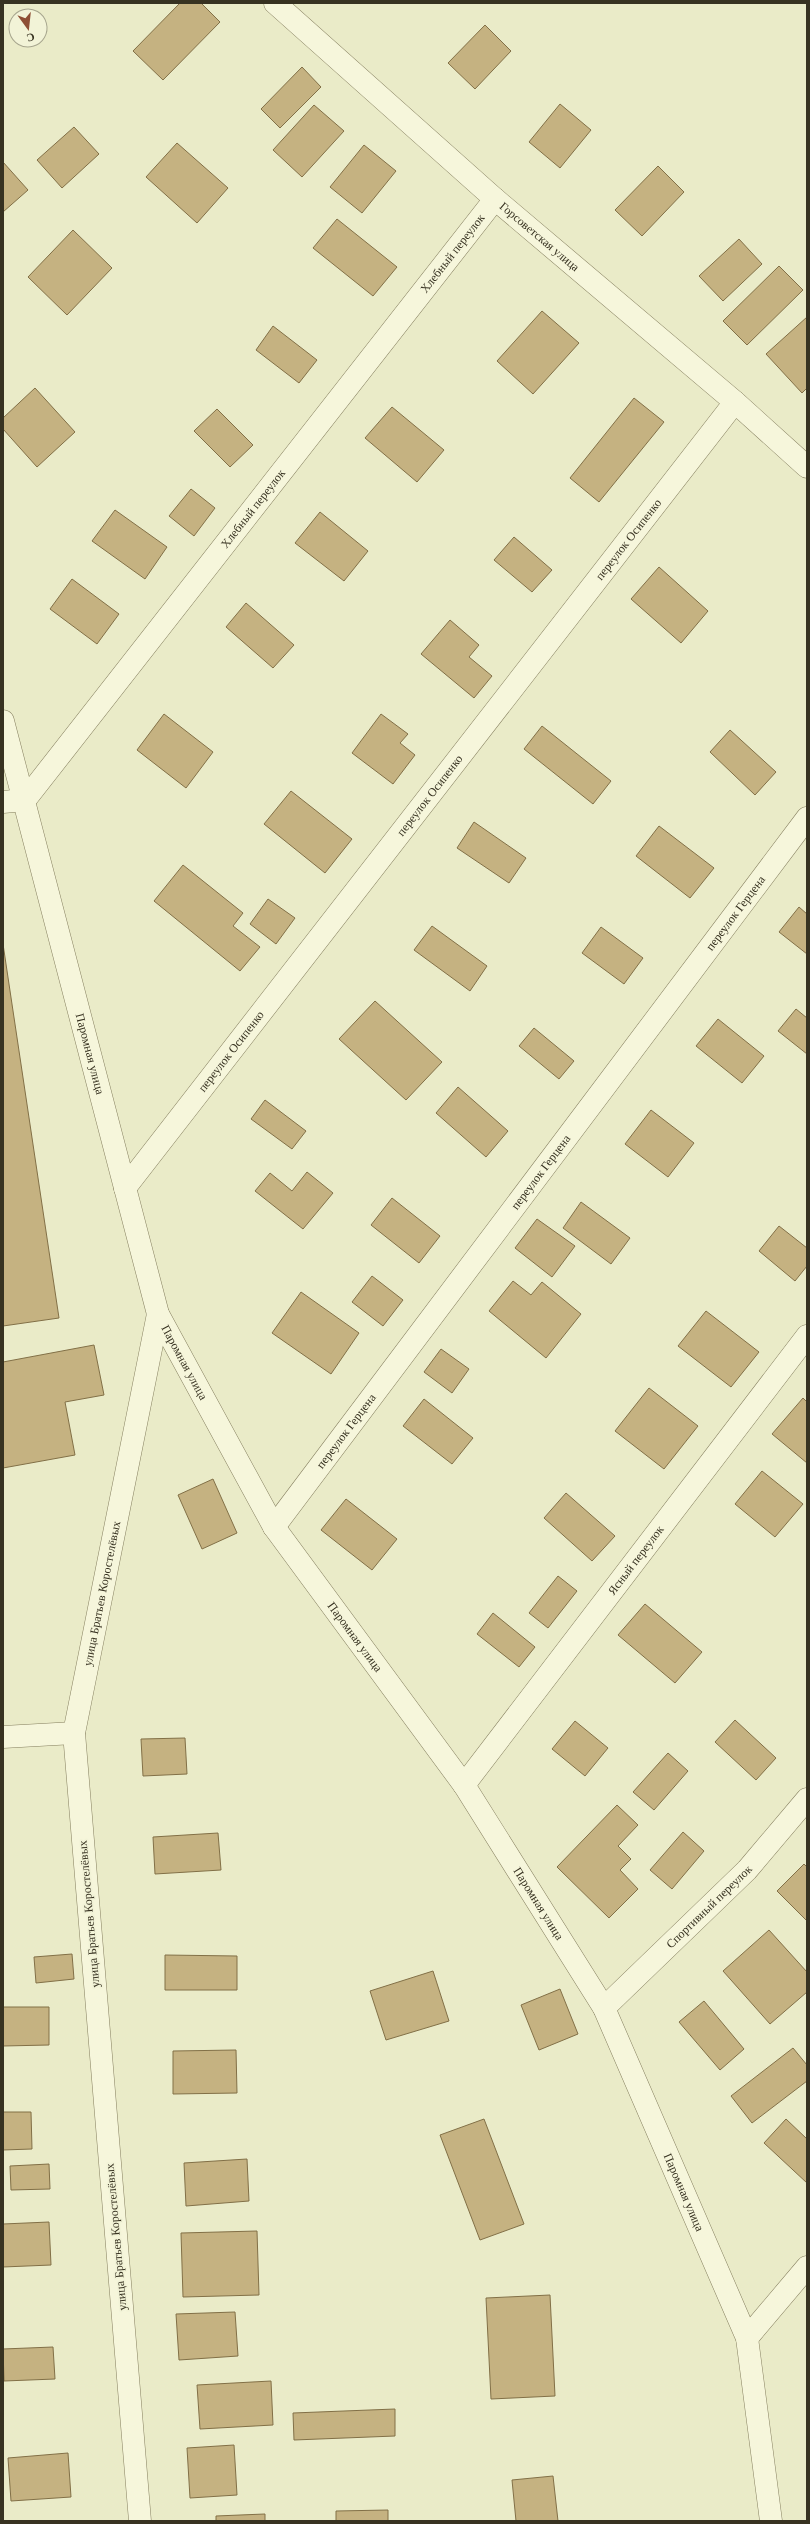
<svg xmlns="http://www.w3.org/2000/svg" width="810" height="2524" viewBox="0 0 810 2524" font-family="'Times New Roman',serif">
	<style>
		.building { fill: #c5b281; stroke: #827047 }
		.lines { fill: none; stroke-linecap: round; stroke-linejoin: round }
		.minor-casing { stroke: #857f5f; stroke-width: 23 }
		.minor { stroke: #f6f6db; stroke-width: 22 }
		.labels { text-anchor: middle; stroke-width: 3.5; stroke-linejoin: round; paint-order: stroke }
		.street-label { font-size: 12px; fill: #373221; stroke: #f2f3d7 }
	</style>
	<rect width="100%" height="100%" fill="#eaebc8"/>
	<path class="building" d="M180 3H201L220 22 163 80 133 51Z
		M485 25 511 51 475 89 448 63Z
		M302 67 321 87 280 128 261 109Z
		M560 104 591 130 560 168 529 142Z
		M314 105 344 131 302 177 273 150Z
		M74 127 99 154 62 188 37 160Z
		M177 143 228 188 197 223 146 177Z
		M364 145 396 171 362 213 330 187Z
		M3 162 28 190 3 212Z
		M658 166 684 192 642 236 615 210Z
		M337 219 397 267 373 296 313 248Z
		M73 230 112 268 67 315 28 277Z
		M739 239 762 264 723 301 699 276Z
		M779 266 803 290 747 345 723 321Z
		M542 311 579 343 533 394 497 361Z
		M807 317V388L802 393 766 354Z
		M273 326 317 360 299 383 256 350Z
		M35 388 75 432 37 467 3 429V418Z
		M634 398 664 422 599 502 570 478Z
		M392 407 444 450 417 482 365 438Z
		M217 409 253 445 230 467 194 431Z
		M191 489 215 508 194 536 169 516Z
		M115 510 167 547 145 579 92 541Z
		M320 512 368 551 344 581 295 543Z
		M514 537 552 570 532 592 494 560Z
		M659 567 708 611 681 643 631 599Z
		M72 579 119 614 97 644 50 609Z
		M246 603 294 645 273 668 226 627Z
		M450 620 479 645 469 657 492 676 474 698 421 654Z
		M164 714 213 752 186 788 137 750Z
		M381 714 408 734 400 743 415 755 393 784 352 753Z
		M542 726 611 781 593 804 524 749Z
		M730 730 776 772 755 795 710 752Z
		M291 791 352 839 325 873 264 824Z
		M474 822 526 858 509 883 457 848Z
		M659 826 714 868 690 898 636 856Z
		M183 865 243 913 233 926 260 947 240 971 154 901Z
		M268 899 295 918 276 944 250 924Z
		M799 907 807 914V954L779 932Z
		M432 926 487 966 470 991 414 950Z
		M601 927 643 958 624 984 582 953Z
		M3 944 59 1318 3 1326Z
		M375 1001 442 1062 406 1100 339 1039Z
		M796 1009 807 1018V1054L778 1031Z
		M718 1019 764 1056 742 1083 696 1046Z
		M534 1028 574 1061 559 1079 519 1046Z
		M458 1087 508 1131 486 1157 436 1113Z
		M265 1100 306 1131 292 1149 251 1119Z
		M651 1110 694 1143 668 1177 625 1144Z
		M307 1172 333 1193 303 1229 255 1191 270 1173 292 1191Z
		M392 1198 440 1236 419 1263 371 1225Z
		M581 1202 630 1238 611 1264 563 1228Z
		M537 1219 575 1246 552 1277 515 1248Z
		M779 1226 807 1248V1266L795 1281 759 1251Z
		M372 1276 403 1300 383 1326 352 1302Z
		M513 1281 531 1295 542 1282 581 1314 546 1358 489 1311Z
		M301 1292 359 1333 331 1374 272 1333Z
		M706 1311 759 1352 731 1387 678 1346Z
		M94 1345 104 1395 65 1402 75 1455 3 1468V1362Z
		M441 1349 469 1369 452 1393 424 1372Z
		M649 1388 698 1426 664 1469 615 1431Z
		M803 1398 807 1402V1463L772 1434Z
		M424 1399 473 1438 452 1464 403 1426Z
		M762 1471 803 1504 775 1537 735 1504Z
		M213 1479 237 1533 202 1549 178 1495Z
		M566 1493 615 1536 592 1561 544 1518Z
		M346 1499 397 1539 372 1570 321 1530Z
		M558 1576 577 1591 548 1628 529 1613Z
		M645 1604 702 1652 675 1683 618 1635Z
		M493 1613 535 1647 519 1667 477 1634Z
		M735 1720 776 1758 756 1780 715 1742Z
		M575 1721 608 1748 585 1776 552 1749Z
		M185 1738 187 1774 143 1776 141 1739Z
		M668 1753 688 1771 654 1810 633 1792Z
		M617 1805 638 1825 618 1846 631 1859 620 1870 638 1889 609 1918 557 1867Z
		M683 1832 704 1851 672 1889 650 1870Z
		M218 1833 221 1870 155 1874 153 1837Z
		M804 1864 807 1867V1921L777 1891Z
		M769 1930 807 1972V1992L770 2024 723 1971Z
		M72 1954 74 1979 36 1983 34 1957Z
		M165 1955 237 1956V1990H165Z
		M433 1971 449 2021 386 2040 370 1991Z
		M560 1989 578 2034 539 2050 521 2005Z
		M704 2001 744 2049 720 2070 679 2022Z
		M3 2007H49V2045L3 2046Z
		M793 2048 807 2065V2081L752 2123 731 2096Z
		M236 2050 237 2093 173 2094V2051Z
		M3 2112H31L32 2149 3 2150Z
		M484 2119 524 2224 480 2240 440 2135Z
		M786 2119 807 2139V2183L764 2143Z
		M247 2159 249 2201 186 2206 184 2163Z
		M49 2164 50 2189 11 2190 10 2166Z
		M49 2222 51 2265 3 2267V2224Z
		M257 2231 259 2295 183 2297 181 2233Z
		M550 2295 555 2396 491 2399 486 2298Z
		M235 2312 238 2356 179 2360 176 2314Z
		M53 2347 55 2379 4 2381 3 2349Z
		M271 2381 273 2425 200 2429 197 2385Z
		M395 2409V2436L294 2440 293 2413Z
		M234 2445 237 2495 190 2498 187 2448Z
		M68 2453 71 2497 11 2501 8 2458Z
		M553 2476 558 2521H516L512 2480Z
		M388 2510V2521H336V2511Z
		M265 2514V2521H216V2516Z"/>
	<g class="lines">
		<defs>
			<g id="minor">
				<path id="s1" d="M275 3 495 199 735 402 807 467"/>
				<path id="s2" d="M3 721 158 1314 274 1527 464 1785 604 2008 747 2338 771 2521"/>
				<path id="s3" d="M3 802 25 800 495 199"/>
				<path id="s4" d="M125 1188 735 402"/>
				<path id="s5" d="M274 1527 807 818"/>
				<path d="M3 1737 74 1733"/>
				<path id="s6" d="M464 1785 807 1336"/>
				<path id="s7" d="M604 2008 747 1870 807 1799"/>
				<path d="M747 2338 807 2267"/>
				<path id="s8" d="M140 2521 74 1733 158 1314"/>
			</g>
		</defs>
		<use href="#minor" class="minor-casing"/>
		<use href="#minor" class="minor"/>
	</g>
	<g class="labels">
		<g class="street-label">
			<text dy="4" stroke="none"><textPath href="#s1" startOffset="353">Горсоветская улица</textPath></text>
			<text dy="4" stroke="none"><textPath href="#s3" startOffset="716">Хлебный переулок</textPath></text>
			<text dy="4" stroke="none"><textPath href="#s3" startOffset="392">Хлебный переулок</textPath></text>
			<text dy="4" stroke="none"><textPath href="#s4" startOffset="821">переулок Осипенко</textPath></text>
			<text dy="4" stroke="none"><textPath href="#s4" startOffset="497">переулок Осипенко</textPath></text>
			<text dy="4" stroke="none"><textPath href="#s5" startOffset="768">переулок Герцена</textPath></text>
			<text dy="4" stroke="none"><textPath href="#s4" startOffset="173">переулок Осипенко</textPath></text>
			<text dy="4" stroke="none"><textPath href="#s2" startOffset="344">Паромная улица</textPath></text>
			<text dy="4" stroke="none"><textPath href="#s5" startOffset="444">переулок Герцена</textPath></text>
			<text dy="4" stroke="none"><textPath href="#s2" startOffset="668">Паромная улица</textPath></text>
			<text dy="4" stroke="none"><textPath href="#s5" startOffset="120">переулок Герцена</textPath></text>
			<text dy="4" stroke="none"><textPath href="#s6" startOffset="283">Ясный переулок</textPath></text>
			<text dy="4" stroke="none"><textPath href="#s8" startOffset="933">улица Братьев Коростелёвых</textPath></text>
			<text dy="4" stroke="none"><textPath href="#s2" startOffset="992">Паромная улица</textPath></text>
			<text dy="4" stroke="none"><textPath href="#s2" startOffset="1316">Паромная улица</textPath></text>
			<text dy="4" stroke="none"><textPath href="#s7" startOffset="146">Спортивный переулок</textPath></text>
			<text transform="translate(89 1914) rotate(-95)" y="4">улица Братьев Коростелёвых</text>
			<text dy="4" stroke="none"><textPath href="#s2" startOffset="1640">Паромная улица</textPath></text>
			<text transform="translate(116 2237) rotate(-95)" y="4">улица Братьев Коростелёвых</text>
		</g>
	</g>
	<rect width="810" height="2524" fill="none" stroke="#373221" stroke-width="8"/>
	<g transform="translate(28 28) rotate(165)"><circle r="19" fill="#f2f3d7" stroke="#a7a68e"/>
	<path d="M0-3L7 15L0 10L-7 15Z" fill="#8e4f34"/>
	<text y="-6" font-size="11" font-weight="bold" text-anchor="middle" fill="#373221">С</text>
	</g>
</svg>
